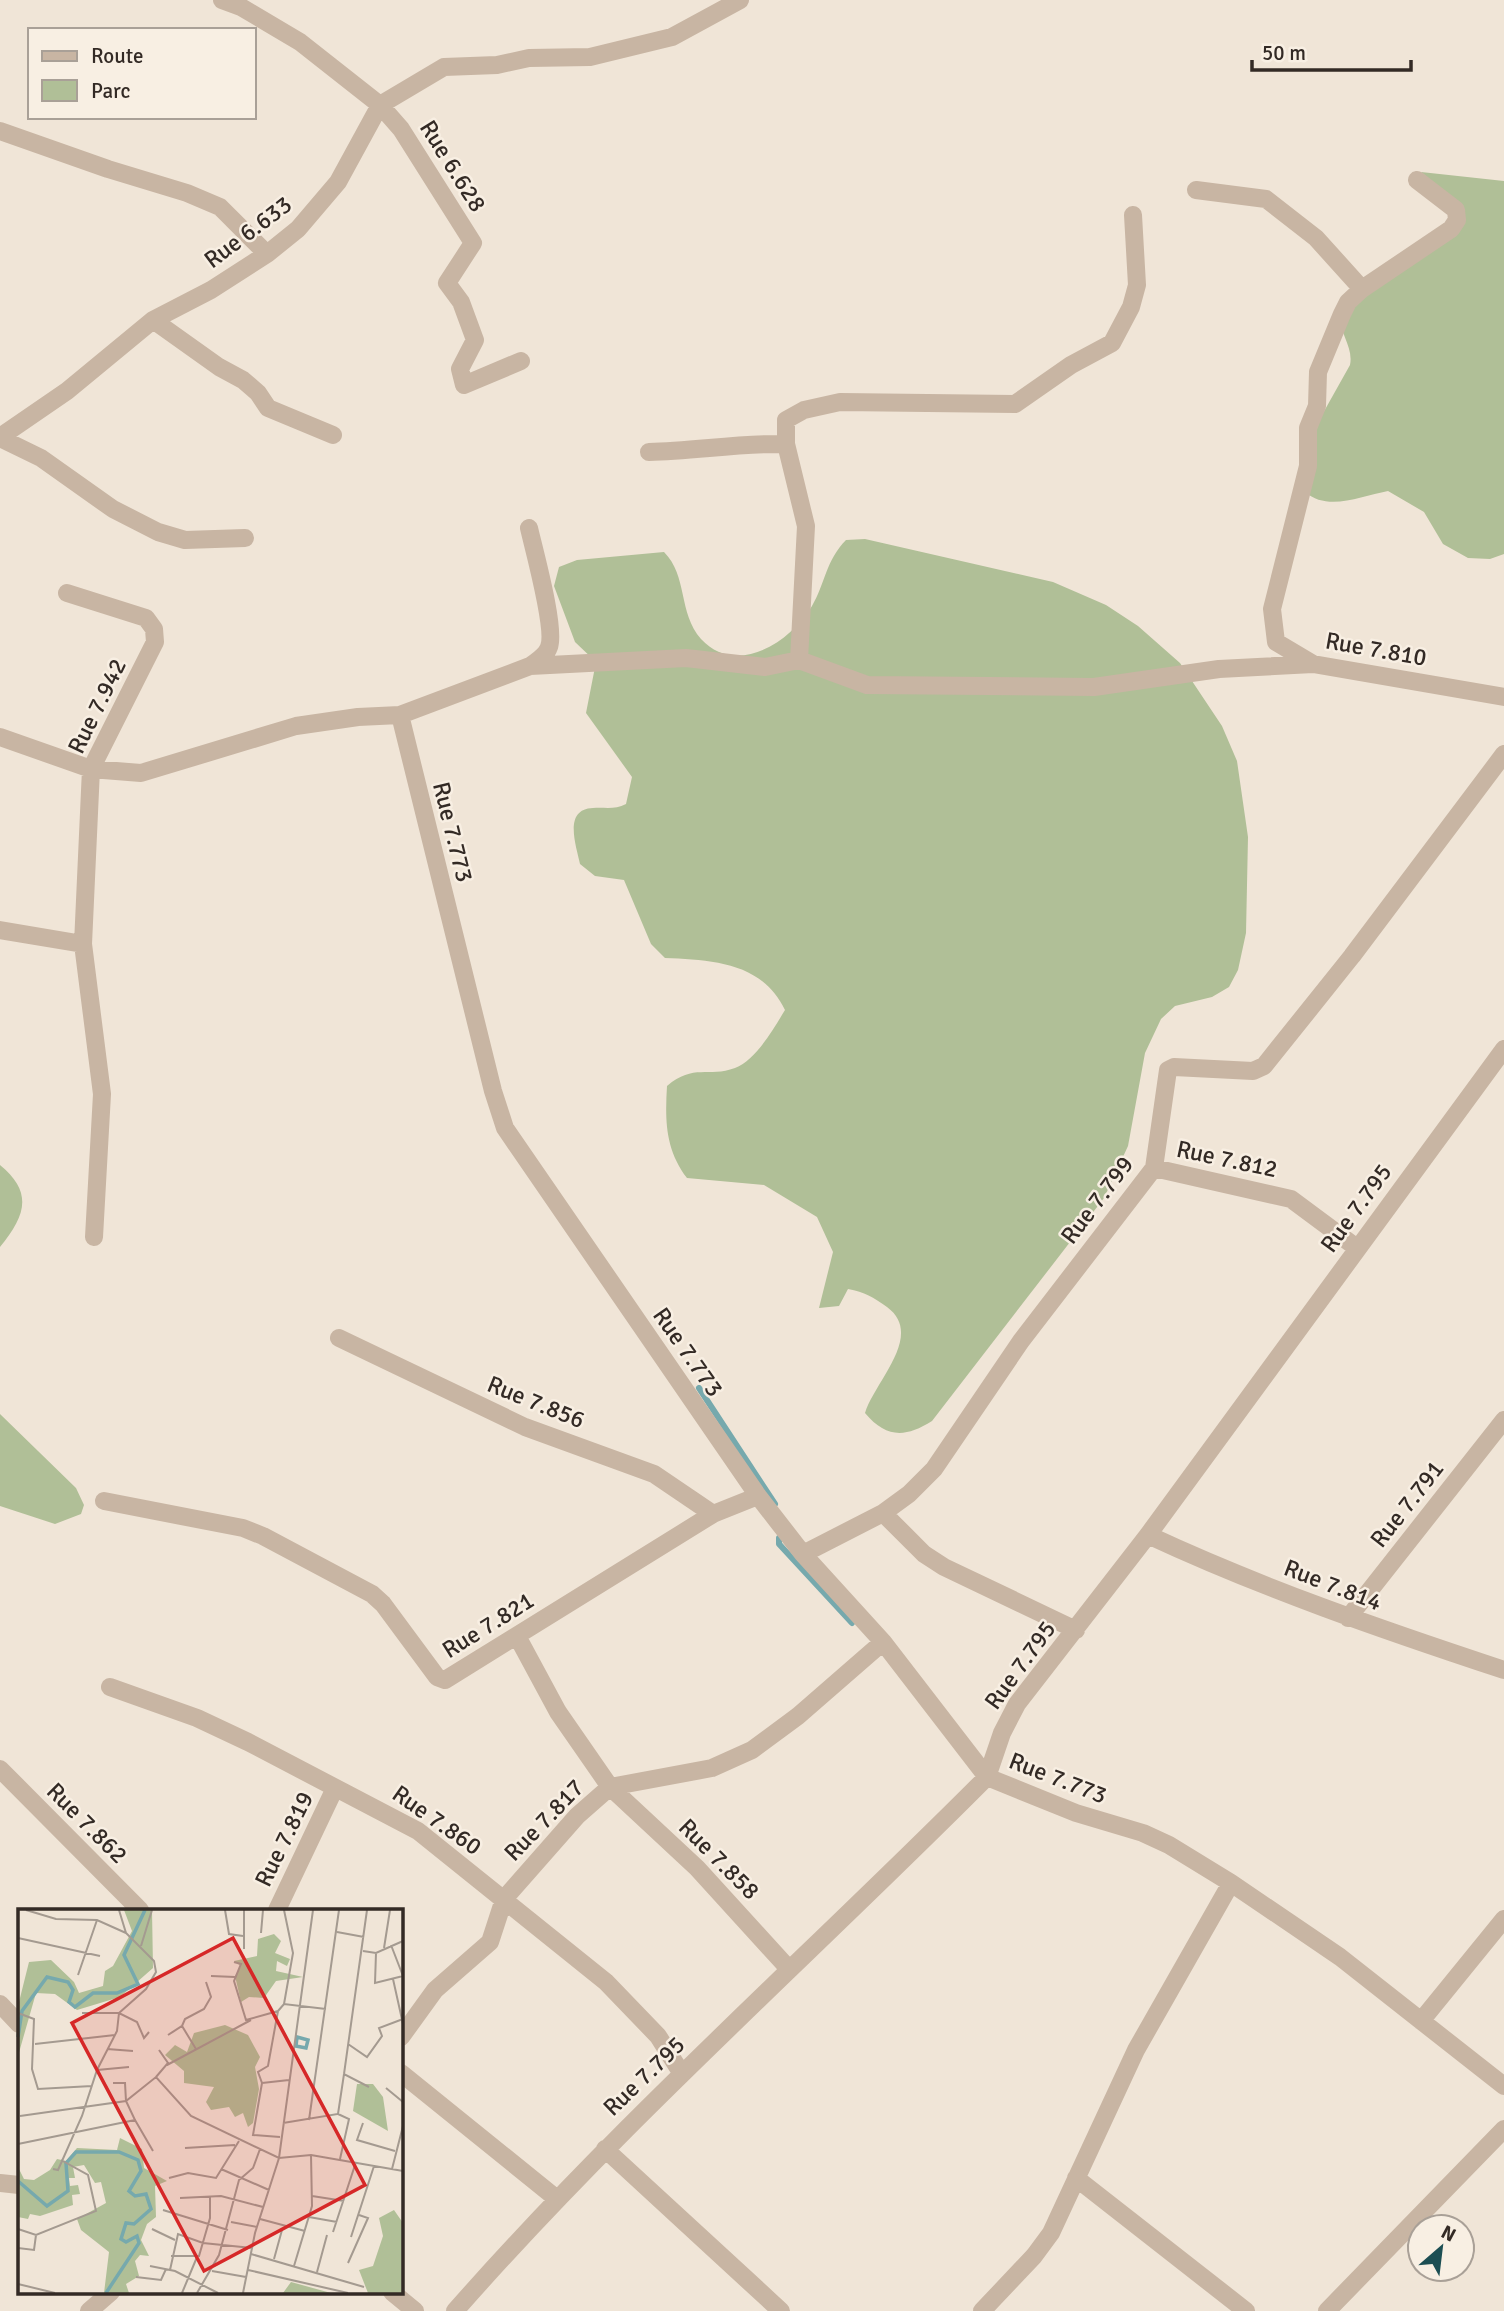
<svg xmlns="http://www.w3.org/2000/svg" width="1504" height="2311" viewBox="0 0 1504 2311" font-family="Signika,sans-serif">
	<style>
		.green { fill: #b0bf97 }
		.lines { fill: none; stroke-linecap: round; stroke-linejoin: round }
		.stream { stroke: #76a9ad; stroke-width: 6 }
		.minor { stroke: #c8b5a3; stroke-width: 18 }
		.labels { text-anchor: middle; stroke-width: 5; stroke-linejoin: round; paint-order: stroke }
		.street-label { font-size: 24px; fill: #332a25; stroke: #f8efe3 }
		.inset-river { fill: none; stroke: #76a9ad; stroke-width: 3.5 }
		.inset-road { fill: none; stroke: #a49a90; stroke-width: 2 }
		.view { fill: #d62828; fill-opacity: 0.15; stroke: #d62828; stroke-width: 3.5 }
		.inset-edge { fill: none; stroke: #332a25; stroke-width: 3.5 }
	</style>
	<rect width="100%" height="100%" fill="#f0e5d7"/>
	<path class="green" d="M1421 172 1504 181V554L1490 559 1468 558 1443 544 1424 512 1388 491C1361 496 1328 512 1305 492L1304 447 1350 365C1354 346 1337 331 1340 312L1443 242 1463 209Z
		M865 539 1053 582 1106 605 1138 626 1180 663 1222 726 1237 761 1248 837 1246 933 1238 970 1229 987 1212 997 1175 1006 1161 1019 1145 1053 1128 1146 1104 1198 932 1421C905 1438 886 1438 865 1413 875 1381 925 1335 887 1307 873 1297 865 1292 848 1289L839 1306 819 1308 833 1252 817 1217 764 1185 687 1178C665 1149 665 1120 667 1086 694 1063 708 1078 735 1068 756 1060 774 1028 785 1010 762 962 712 960 665 958L651 944 624 880 595 876 580 864C576 845 563 809 593 808 605 807 615 810 626 804L632 777 586 713 596 662 575 642 554 586 559 567 577 560 664 552C688 576 678 613 701 639 736 677 790 643 812 606 825 584 826 560 846 540Z
		M0 1165C34 1193 25 1216 0 1247Z
		M0 1414 76 1488 84 1505 81 1514 55 1524 0 1506Z"/>
	<g class="lines">
		<path class="stream" d="M699 1388 775 1504
			M779 1538V1544L852 1623"/>
		<path class="minor" d="M222 0 241 7 300 42 380 105 401 129 473 243 447 283 461 302 475 340 460 369 464 385 521 361
			M0 131 108 169 187 193 220 207 267 254
			M1417 180 1456 210 1457 220 1451 229 1362 289 1348 302 1342 314 1318 372 1317 406 1308 428V466L1272 609 1276 642 1313 664 1504 697
			M1196 190 1266 199 1316 238 1362 289
			M153 320 219 367 243 380 258 393 268 408 333 435
			M0 437 67 391 153 320 211 290 267 254 298 229 338 182 380 105 444 67 497 65 529 58 590 57 672 37 740 0
			M0 438 41 458 113 509 158 532 185 540 245 538
			M786 444V420L804 410 840 402 1015 404 1071 365 1112 343 1131 307 1137 285 1133 215
			M649 452C695 451 740 443 786 444L806 526 799 660
			M530 666 686 658 765 667 799 660 867 685 1094 687 1219 669 1313 664
			M400 715 530 666C538 660 546 656 549 647 556 629 534 550 529 528
			M0 737 91 769 141 773 296 726 358 717 400 715 493 1091 505 1128 758 1496 803 1554 883 1642 987 1777 1076 1813 1143 1833 1169 1845 1231 1883 1340 1957 1504 2086
			M0 930 83 944 91 769 155 642 154 629 146 618 67 593
			M83 944 102 1094 94 1237
			M1154 1168 1291 1199 1357 1248
			M339 1338 525 1427 654 1474 713 1514
			M104 1501 243 1528 263 1536 372 1594 383 1604 437 1677 445 1680 713 1514 758 1496
			M1148 1535C1264 1589 1383 1630 1504 1670
			M803 1554 883 1513
			M1348 1618 1504 1420
			M1076 1630 944 1567 924 1554 883 1513 909 1494 934 1469 1021 1341 1154 1168 1168 1070 1174 1067 1253 1071 1264 1066 1352 956 1504 754
			M517 1636 558 1712 610 1787 697 1868 789 1969
			M110 1687 197 1718 248 1742 418 1831 606 1982 658 2036 682 2074
			M0 1769 140 1910
			M277 1910 335 1788
			M0 2004 19 2024
			M1421 2021 1504 1919
			M401 2037 435 1990 490 1942 504 1899 577 1816 610 1787 712 1768 752 1750 798 1716 883 1642
			M401 2073 557 2199
			M605 2149 781 2311
			M1076 2178 1246 2311
			M0 2183 19 2185
			M392 2292 415 2311
			M89 2311 111 2292
			M455 2311C621 2122 810 1955 987 1777L1002 1733 1017 1704 1148 1535 1504 1049
			M982 2311 1034 2256 1051 2233 1136 2050 1231 1883
			M1327 2311 1504 2129"/>
	</g>
	<g class="labels">
		<g class="street-label">
			<text transform="translate(453 166) rotate(58)" y="8">Rue 6.628</text>
			<text transform="translate(248 232) rotate(-37)" y="8">Rue 6.633</text>
			<text transform="translate(1376 649) rotate(10)" y="8">Rue 7.810</text>
			<text transform="translate(97 706) rotate(-64)" y="8">Rue 7.942</text>
			<text transform="translate(453 832) rotate(76)" y="8">Rue 7.773</text>
			<text transform="translate(1227 1159) rotate(12)" y="8">Rue 7.812</text>
			<text transform="translate(1097 1200) rotate(-53)" y="8">Rue 7.799</text>
			<text transform="translate(1356 1208) rotate(-54)" y="8">Rue 7.795</text>
			<text transform="translate(688 1352) rotate(55)" y="8">Rue 7.773</text>
			<text transform="translate(536 1402) rotate(22)" y="8">Rue 7.856</text>
			<text transform="translate(1407 1504) rotate(-52)" y="8">Rue 7.791</text>
			<text transform="translate(1333 1585) rotate(21)" y="8">Rue 7.814</text>
			<text transform="translate(488 1625) rotate(-32)" y="8">Rue 7.821</text>
			<text transform="translate(1020 1665) rotate(-54)" y="8">Rue 7.795</text>
			<text transform="translate(1058 1778) rotate(21)" y="8">Rue 7.773</text>
			<text transform="translate(437 1820) rotate(35)" y="8">Rue 7.860</text>
			<text transform="translate(544 1820) rotate(-46)" y="8">Rue 7.817</text>
			<text transform="translate(87 1823) rotate(45)" y="8">Rue 7.862</text>
			<text transform="translate(284 1839) rotate(-64)" y="8">Rue 7.819</text>
			<text transform="translate(719 1859) rotate(45)" y="8">Rue 7.858</text>
			<text transform="translate(644 2076) rotate(-44)" y="8">Rue 7.795</text>
		</g>
	</g>
	<g transform="translate(18 1909)">
		<rect width="385" height="385" fill="#f0e5d7"/>
		<path d="M106 1H134L135 59 102 88 59 101 37 85 18 84 0 147V97L11 53 33 51 56 73 61 84 85 77 87 62 95 57 114 22ZM256 25 263 32 257 44 272 50 269 57 259 52 258 62 285 68 258 72 246 89 231 88 223 93 217 67 223 57 216 52 239 47 240 30ZM207 116 230 126 242 148 237 158 241 180 235 214 230 218 225 204 217 208 211 198 193 201 188 193 196 178 166 174V162L147 146 157 136 169 143 176 124ZM339 175H355L365 188 370 222 335 202ZM102 229 124 240 126 259 149 272 137 277 138 308 129 315 123 331 131 347 122 346 117 352 121 367 108 375 111 384H86L91 343 63 321 59 310 88 294 83 273 77 274 66 256 55 258 57 269H51L52 277 60 276 62 285 54 286 55 296 22 307 12 305 10 310 0 308V258L6 270 16 271 32 261 39 250 48 252 59 239 99 241ZM376 301 385 314V384H350L341 361 355 357 365 327 361 309ZM273 373 313 384H265Z" fill="#b0bf97"/>
		<path class="inset-river" d="M0 128 4 102 29 68 50 73 55 81 51 93 57 98 75 84H99L120 75 106 46 127 1M279 128 290 131 288 139 278 137ZM0 272 29 297 50 282 48 254 58 243H101L120 251 123 262 111 282 117 287 128 285 133 300 116 315 108 314 103 330 108 333 119 327 121 334 88 384"/>
		<path class="inset-road" d="M8 1 38 10 79 11 108 24M207 1 211 25 225 27M266 1 275 44 266 95M319 23 346 28M243 24 245 1M0 29 82 47M373 36 385 67M123 37 134 1M366 39 372 1M226 40V1M345 42 358 44 385 32M358 44 357 74 385 67M216 53 223 55 216 72 228 111 260 102 266 95 308 100M60 66 79 11M193 67 217 68M375 70 385 115M260 102 250 157 240 163 244 174 235 226 262 228M0 104 16 110 14 160 20 180 74 177M64 104H101L119 113 126 129 131 123M164 117 167 110 186 100 193 88 188 73M150 126 164 117 178 140M17 135 97 126M330 135 349 148 364 127 361 119 385 110M89 140 115 142M149 156 233 111M79 161 111 158M326 165 349 1M138 168 150 154 141 141M244 174 271 171M368 179 385 193M320 205 331 210 322 250M2 207 108 192 138 168 173 207 261 249 293 246 385 262M117 211 135 242M291 211 321 1M265 214 320 205 326 165 351 178M345 214 339 231 377 242M0 235 117 211 108 192 107 174H95M167 239 217 236M35 260 40 261 64 207 79 161 99 122 101 104 128 80 138 63 136 52 108 24 101 1M203 260 251 281M374 260 385 217M151 269 170 264 198 269 221 232M294 287 326 292M162 289 203 287 245 298M145 301 210 321M291 308 319 313M242 310 287 322M213 313 239 318M0 320 18 326 78 302 70 266 43 251M134 320 157 331M315 323 338 253M333 328 356 257M0 339 16 341 18 326M233 345 346 378M153 347H181L192 309V287M256 350 264 321M330 354 350 309 341 306M132 357 157 362 200 384M276 357 294 297 293 246M152 361 160 325 185 334 234 339M230 361 330 384M194 362 228 368M299 363 309 326M118 368 143 371 148 360M0 375 37 384M164 384 179 348M179 384 201 346 221 271 235 259 242 240M225 384 237 324 261 249 295 1"/>
		<path class="view" d="M215 29 347 276 186 362 54 114Z"/>
		<rect width="385" height="385" class="inset-edge"/>
	</g>
	<rect x="28" y="28" width="228" height="91" fill="#f8efe3" stroke="#a9a097" stroke-width="2"/>
	<rect x="42" y="51" width="35" height="10" fill="#c8b5a3" stroke="#a9a097" stroke-width="2"/>
	<text x="91" y="63" font-size="21" fill="#332a25">Route</text>
	<rect x="42" y="80" width="35" height="21" fill="#b0bf97" stroke="#a9a097" stroke-width="2"/>
	<text x="91" y="98" font-size="21" fill="#332a25">Parc</text>
	<g transform="translate(1441 2248) rotate(28)"><circle r="33" fill="#f8efe3" stroke="#a9a097" stroke-width="2"/>
	<path d="M0-5L12 26L0 18L-12 26Z" fill="#1c4e53"/>
	<text y="-10" font-size="19" font-weight="bold" text-anchor="middle" fill="#332a25">N</text>
	</g>
	<path d="M1252 60v10h159v-10" fill="none" stroke="#332a25" stroke-width="3.5"/>
	<text x="1262" y="60" font-size="21" fill="#332a25" stroke="#f8efe3" stroke-width="5" paint-order="stroke">50 m</text>
</svg>
